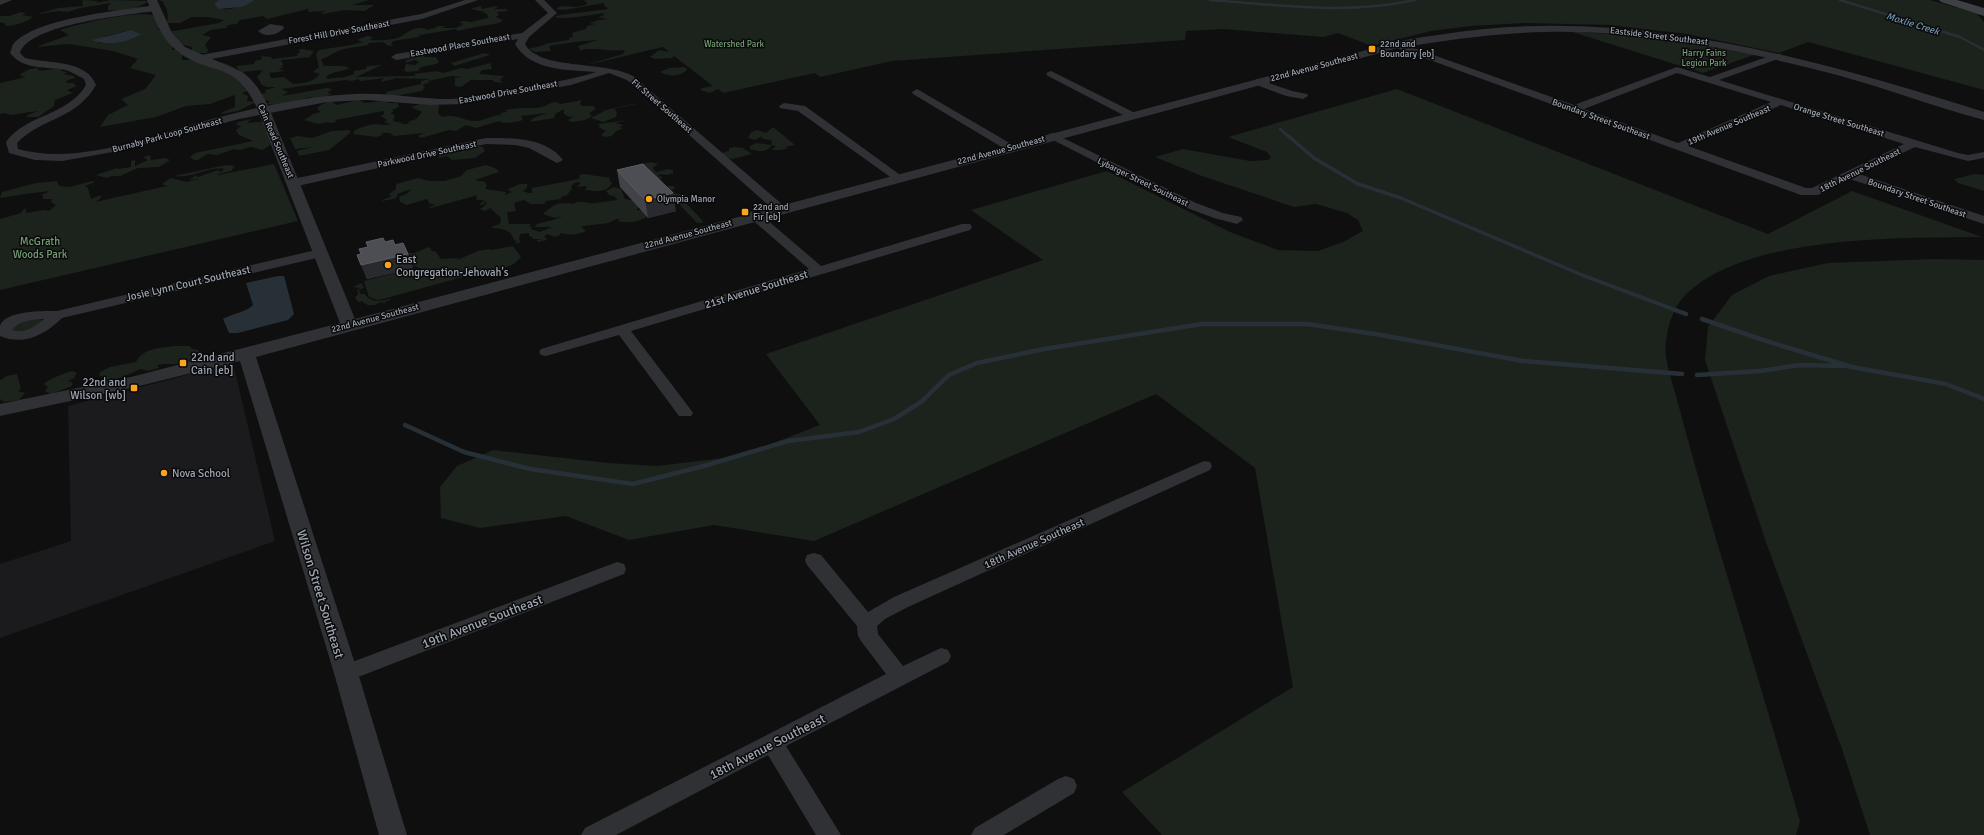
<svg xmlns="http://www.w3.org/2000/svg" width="1984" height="835" viewBox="0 0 1984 835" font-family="Signika,sans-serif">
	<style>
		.built { fill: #1b1b1d }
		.green { fill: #1b231c; fill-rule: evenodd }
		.water { fill: #273036 }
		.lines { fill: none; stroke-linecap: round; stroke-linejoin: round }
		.stream-far2 { stroke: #273036; stroke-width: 2.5 }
		.stream-far1 { stroke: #273036; stroke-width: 3.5 }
		.stream { stroke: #273036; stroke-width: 4.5 }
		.minor { fill: #303135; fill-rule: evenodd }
		.tertiary { fill: #303135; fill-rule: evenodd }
		.secondary { fill: #3d4045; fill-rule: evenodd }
		.wall { fill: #424348 }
		.shaded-wall { fill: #292a2d }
		.building { fill: #4c4e53; stroke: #595c62 }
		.poi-dot { fill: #fca51b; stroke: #0a0a0b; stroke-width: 1.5 }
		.labels { text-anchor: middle; stroke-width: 3; stroke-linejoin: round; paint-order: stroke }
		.far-street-label { font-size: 9px; fill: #9fa6b2; stroke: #0a0a0b }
		.far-park-label { font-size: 9px; fill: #749f74; stroke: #0a0a0b }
		.far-poi-label { font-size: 9px; fill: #9fa6b2; stroke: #0a0a0b; text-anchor: start }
		.far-water-label { font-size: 10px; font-style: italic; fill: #7297b0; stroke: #0a0a0b }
		.park-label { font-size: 11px; fill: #749f74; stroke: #0a0a0b }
		.poi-label { font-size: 11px; fill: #9fa6b2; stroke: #0a0a0b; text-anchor: start }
		.street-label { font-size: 11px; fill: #9fa6b2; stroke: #0a0a0b }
		.near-street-label { font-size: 13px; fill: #9fa6b2; stroke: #0a0a0b }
	</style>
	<rect width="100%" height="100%" fill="#0f0f10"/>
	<path class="built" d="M233 363 275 541 0 638V564L71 541 68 406Z"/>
	<path class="green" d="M82 0 98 1 96 3 110 0 149 1C134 10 126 12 108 10V6L111 3 80 8 68 12 59 11 38 14 58 8 83 6Z
		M159 0H219L214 3C219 16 246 5 254 1L253 0H369L352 5H374L365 11 344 10 323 14 321 13 326 11 309 12 308 9 267 19 263 16 240 20 237 24 228 25 226 28 211 30 202 35 211 37 205 45 208 50 207 53H192V47L173 42 172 50 188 49 182 56V60C202 59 222 58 239 71L236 66 254 64 255 61 262 59 261 56 271 57 272 59 297 56 298 53H301L298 50 303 49 314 51 310 57 282 60 281 61 284 65 281 66 284 67 279 69 285 71 269 73 271 78 284 77 293 84C303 83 313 83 320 74L313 72 319 67 316 54 319 50 351 45 363 42 357 40 367 36 373 37 370 40C377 41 397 40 402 36 409 31 418 25 428 30L437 27 436 26H447L441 28H456L464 24 459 23 462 21 471 22 488 18 487 14 483 13 485 12 470 9 481 6 482 9 496 6 498 7 494 9H506L508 11 497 12 499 15 496 17 503 20 499 23 465 29H467L457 31 456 29 420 35 419 37 393 41 391 44 393 46H389L383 42 369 43 368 45C359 47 343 48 336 52 330 55 328 57 321 59L324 66H343L350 68C342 72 332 71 326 77L329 79 339 77 342 78 354 74V71L366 69 367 66 382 65 356 77 416 76 414 74 437 71 443 73 461 68 467 69 490 63 492 69 482 70 479 74 504 76 500 80 503 83 494 82 493 80H471L461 87 455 86V78L462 77 452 76 428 81 429 83 424 84 423 86 425 87 422 91 395 96 387 95 386 92 421 84V81L430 79 393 78 394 79 380 82 384 78 361 81 358 79 352 81 345 80 281 89 288 92 282 96 327 88 332 89 328 93 332 94 321 98H312L310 97C299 101 278 107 267 104L270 101 262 100 261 94 266 93 265 90 276 87H267L262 85 257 77 263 70 241 72 251 90 242 93 248 96 247 101 256 102 238 111 221 114 222 112 235 107V95L210 104 186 106 156 117 100 127 108 115 128 105 121 99 145 89 156 75 130 68 138 59 113 51 69 44 36 47 69 35 60 30C78 24 144 8 158 17 161 19 164 23 167 26L157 29 168 32 219 23 224 20 208 17H192L180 23H167C169 14 167 9 163 2ZM131 30 140 34 130 40 99 43 105 36Z
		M584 0H1930L1976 13 1984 22V90L1808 42 1779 53 1687 34 1609 25 1525 23 1470 26 1431 31 1372 46 1338 33 1323 37 1223 29 1186 31 1185 40 892 61 820 77 815 73 723 93 718 89 710 93 700 90 702 88 713 86 674 56 672 58 655 59 650 57 659 50 669 52 663 47 591 64H589L623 54 625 50C610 52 595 47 580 50L578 46 598 40C581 41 564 43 549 46L551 51 536 52 528 49 545 45 544 44 569 40V38L573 37 572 33 586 29 587 26 595 24 589 23 599 20 607 19 598 17 604 15 603 13C592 15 563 20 554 17L560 15 608 9 604 5V3L565 10 556 9C562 4 568 7 575 7 579 7 584 5 588 4Z
		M21 12 26 13 22 15 33 17C25 23 14 26 4 26L6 24 0 22V16H9Z
		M1569 31 1669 39 1756 54 1703 73Z
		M485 53 490 55 454 66 451 63Z
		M424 54 426 55 424 57H436L439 62 436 64 421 67 418 71 407 72 404 70 406 64 415 65 419 62 415 60 405 63 406 60 411 59 410 57Z
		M685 67 687 70C679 77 669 77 660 72L669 68Z
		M38 68V70C45 72 53 67 62 69L61 71 68 72 63 74 74 76 75 78 68 80 66 83H73L77 86 67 90 73 93 55 100 54 106 38 117H26L28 115 38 111 11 115 4 113 0 114V83L26 77 21 76 20 74 30 69Z
		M1397 89 1768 234 1852 191 1982 237C1902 238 1737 234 1681 300 1670 314 1664 339 1666 357 1669 374 1675 391 1679 407 1690 449 1702 490 1714 532 1743 628 1772 725 1800 821L1796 835H1162L1122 792 1293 687 1255 468 1156 394 814 541 714 525 629 540 566 516 480 528 441 518 440 487 457 466 493 450 608 463 657 466 740 456 820 425 766 354 1043 260 971 210 1107 171 1230 232 1278 250 1318 251 1343 242 1363 231 1358 220 1347 213 1316 204 1294 207 1202 176 1155 157 1183 149 1250 161 1268 160 1271 157 1267 152 1228 137Z
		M358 100 365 103 391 100 387 103H398L399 107 392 110 394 111 390 114H393L395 116 393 121 402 123V124H409L408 122 416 119 422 112 411 107 420 104 439 105 438 113 442 117C458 113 462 121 476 121 485 121 491 115 501 115V113L507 112 506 110C515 108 524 108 533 108 541 109 550 103 555 102L561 104 582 100 580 103 581 106H594L596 109 589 113 592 116C586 121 579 121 571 122L568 120 574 116 569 117 564 114V109L555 114 554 118 530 122 533 118 547 113 521 116 523 120C517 122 504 125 499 121L476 128 466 125 456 131 449 130 421 138 418 136 424 133 394 136 390 133H381L383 135 376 137 353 134 355 130C362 127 368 125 375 124 381 124 385 126 391 124L384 122 387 120 381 116 384 114V111L335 120 336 122 330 123 328 122 318 124 304 120 313 114 321 112 317 109 318 107 328 101 333 102 336 105Z
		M633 104H636L614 109 617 112 616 117 603 122 591 118 606 110Z
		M251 119 247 123 271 121 277 139 269 143 272 144 262 150 251 147 240 150 234 149 217 155 207 154 198 160H194L190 157 195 153 253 141 239 135 236 130 241 126 236 125 238 122Z
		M627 120 615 123 624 125 619 127 623 128 615 132 612 136 605 137 601 135 606 131 598 127 600 126 598 124Z
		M773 127 795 145 785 147 789 148 781 150H772L776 146 772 145C766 153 760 152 750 149V146L756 143 771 145 772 141 761 138 762 136 755 140 748 138 751 132 757 130 766 133Z
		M350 130V133L329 150 299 156 297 151 313 147 295 149 290 138 298 136 312 138 332 131Z
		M473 145 483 147 485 151 475 158 452 160 447 156 439 158V155L457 148Z
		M735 147 743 148 752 154 732 159 723 157 722 153 729 151V148Z
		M150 155 151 160 166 158 170 160 159 167 138 168 120 176H112L107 178 96 175 117 168 118 169 131 167V161L135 160V166L148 160 143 157Z
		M651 162 658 164 653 168 656 172 668 169 673 170V173L667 175 660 174 658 176 663 177 660 179 666 186H674L675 188 672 190 676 194H685L687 196 683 200 703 221 702 223H697L679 204 634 168 640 164Z
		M274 164 298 221 0 290V219L21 213 24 209H26V213C34 213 41 208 49 211L56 205 51 202 52 199H43V196L41 195 50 191C32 193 17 195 0 198L2 192 36 183 57 181 59 186 70 187 92 181 95 182 85 186 88 188 91 199 101 195 100 199 95 202 167 186 162 184 171 178 187 182 199 179 189 180 195 176 198 177 218 170 221 172 224 169C210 166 191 179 174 176L226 165 235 166 231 171 218 174V175Z
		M486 165 495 168 499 172 475 180 485 182 487 186 485 189 506 192 505 195 512 192 509 191 508 189 520 184H527V188L523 191 528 193H532V188L579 179 580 175 584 174 610 178 609 180 612 183C606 194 596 191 585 190L587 186 577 187 581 183 576 182 571 186 572 189 567 195 561 197V199L546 201 544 204H531L524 200 514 203 516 211 507 212 509 224H531L529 227H532L531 229 540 232 552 227H535L537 224C545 221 554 221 562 216L555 218 543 214C553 205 559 201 573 204 580 199 588 204 595 203 602 202 610 201 618 200L614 196 609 195 606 191 614 187 621 189 625 199 637 201 639 205 637 210 643 211 650 215C639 222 629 224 618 221L620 219C616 218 613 221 608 223 599 225 590 224 581 227L586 231C574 236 572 235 560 233V235L555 237 548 234 544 236 547 240 538 242 537 240 543 239H533L532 237 529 236V233L520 234 519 240 521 242 515 244 517 241 514 240C510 227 500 230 491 227L500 224 501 218 490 208 485 211 480 209 487 204 485 201 483 202 486 204 479 205 484 200H477L476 197 478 195 431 208H428L435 205 429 203 427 199 407 205 400 202 399 197 408 193 411 189 397 194 398 196 394 199 380 201 392 196 388 195 396 189V184L418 178 429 181H445L461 176 467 170Z
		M1975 174 1984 175V191L1958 183 1954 179Z
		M513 246 521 257 514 264 494 272 492 269 383 299 377 300 369 297 364 281 410 269 424 270 414 266 406 253H414L429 247 431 249 430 250 436 252 441 259 458 258 457 260 478 251 490 249 492 250Z
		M1935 259 1984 260V835H1870L1842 749 1767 545 1705 360 1708 327 1732 295 1769 276 1828 263Z
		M362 283 363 287H365L359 290 360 294H365C370 303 381 301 389 299L391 300 386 301 384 304 382 302 374 305H367V304L363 303V301L358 302 355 298 358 294 357 290 360 288 353 287Z
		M39 319 43 321C35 329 25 334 13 331L12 328 23 321Z
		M175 346H190L192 349 198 350 199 354C189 368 171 362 157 365L159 368 148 371 141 369 108 383 103 380 105 377 99 376 100 372 110 367 136 362C144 347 161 348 175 346Z
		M72 371 77 373 74 378 68 381 72 382V386L51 394 45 391 48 387 44 384C50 378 63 374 72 371Z
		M17 374 21 389 18 391 25 393 19 400 4 402 0 399V380L7 376Z"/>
	<path class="water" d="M219 0H253L254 1 242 7 218 9 214 3Z
		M131 30 141 34C128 43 107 46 92 40Z
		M278 276H284L294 314 288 320 238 333H229L223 319C233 313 245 313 253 305L246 283Z"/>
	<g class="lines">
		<path class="stream-far2" d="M1210 0C1278 5 1347 15 1415 0
			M1840 0 1960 37 1984 50
			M1280 129 1288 136"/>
		<path class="stream-far1" d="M1287 135 1314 158 1358 184 1401 198 1582 275 1678 311"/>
		<path class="stream" d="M1675 310 1686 314
			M1702 319 1763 340 1852 367 1946 384 1984 399
			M1697 375 1760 371 1800 365 1845 366
			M405 425 464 452 530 469 633 484 704 466 788 441 859 432 894 419 921 402 949 375 977 363 1044 349 1202 324H1307L1381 335 1523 361 1682 374"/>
		<path class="minor" d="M0 0H12L0 5Z
			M465 0H478L422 19 201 61 196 58 201 55 421 14Z
			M535 0H544L557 13 529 37 525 44C540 71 604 60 633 76L783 205 785 208 783 211H775L627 80 609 73 571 85 464 104 430 105 367 100 327 102 239 119 124 150 62 161 35 160 9 153 6 142C26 114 68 116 86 85L84 79C78 76 72 72 66 70 47 66 24 71 10 53 12 49 12 44 15 42 42 17 119 11 155 5L159 8 155 11C127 15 29 24 20 53L25 58C48 64 86 59 96 85 76 120 42 117 17 143L18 149C80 166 152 135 212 119 258 107 307 96 355 94 387 92 419 99 451 99 478 98 505 91 531 86 553 82 575 79 596 72 569 70 530 71 515 44L518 39 396 60 391 57 396 54 522 33 548 13Z
			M270 24 283 26 284 28C278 35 265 38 258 31Z
			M1397 42 1574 105 1674 68 1677 67 1710 77 1775 54H1781V58L1719 80 1958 153 1968 155 1984 152V158L1968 161 1915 147 1859 174 1984 216V224L1850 179 1818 195H1801L1394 47V43ZM1677 73 1771 102 1678 143 1584 109ZM1781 105 1904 144 1812 188H1806L1688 146Z
			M1051 71 1135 113 1136 115 1131 118 1127 117 1048 76 1046 74 1048 72Z
			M1257 79 1292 91 1307 94 1308 96 1303 99 1286 96 1254 84 1252 82Z
			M917 89 1013 145 1015 147 1013 149H1005L913 94 912 92Z
			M784 103 805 106 903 177 897 180 893 179 798 111 780 108 779 106Z
			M1053 133 1196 203 1223 213 1241 217 1243 220 1237 224 1214 218 1187 208 1049 138 1048 136 1049 134Z
			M486 138C511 138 546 137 563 160L557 163 529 148 515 145 486 144 293 187 287 183 293 179Z
			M754 211 758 212 821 266 962 224H970L972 227 970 230 631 331 691 410 693 413 691 416H679L619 335 546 356 541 355 539 352 541 349 809 269 750 218 748 215 750 212Z
			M320 249 326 253 325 256 62 318C45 335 23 346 0 336 0 333 0 328 0 326 5 310 44 311 57 311ZM44 319C35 327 24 334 12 330 19 320 32 320 44 319Z
			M1204 461 1210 462 1212 466 1210 470 908 607 885 619 877 626 878 634 903 666 941 648 948 650 951 656 948 662 786 746 841 835H816L768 755 616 835H581L585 828 886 674 861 641 858 636 857 626 807 565 805 560 807 555 814 553 821 555 868 612 894 597Z
			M617 562 624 564 626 569 624 574 353 679 346 681 339 679 336 673 339 667Z
			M1066 776 1074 779 1077 786 1074 793 1004 835H971L975 828 1058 779Z"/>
		<path class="tertiary" d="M147 0H157L172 33 185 47 242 72C255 81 262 93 269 108L355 319 1393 43C1408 39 1423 37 1438 35 1623 4 1809 57 1984 112V120C1934 107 1886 88 1837 75 1742 50 1643 30 1545 32 1495 33 1447 40 1398 48L256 357 358 673 407 835H379L334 673 240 361 131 388 0 416V404L131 377 340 323 257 108C235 58 208 77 176 50 161 38 154 18 147 0Z"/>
		<path class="secondary" d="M1939 0H1957L1984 8V16L1941 2Z"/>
	</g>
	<path class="wall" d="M617 170 676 211 648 218 620 187Z
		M366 242H385L395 245 408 254 413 268 367 279 357 255 361 254 359 249 368 247Z"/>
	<path class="shaded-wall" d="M673 193 676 211 648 218 645 200Z
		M408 254 413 268 367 279 361 265Z"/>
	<path class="building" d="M643 164 673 193 645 200 617 170Z
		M383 238 385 242 393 240 395 245 403 243 408 254 361 265 357 255 361 254 359 249 368 247 366 242Z"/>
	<g class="poi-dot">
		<rect x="1368" y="45" width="8" height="8" rx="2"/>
		<circle cx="649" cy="199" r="4"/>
		<rect x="741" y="208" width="8" height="8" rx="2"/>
		<circle cx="388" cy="265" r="4"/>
		<rect x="179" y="359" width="8" height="8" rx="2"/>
		<rect x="130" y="384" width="8" height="8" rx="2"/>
		<circle cx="164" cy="473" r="4"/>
	</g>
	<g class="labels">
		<g class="far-street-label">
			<text transform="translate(339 32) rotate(-10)" y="3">Forest Hill Drive Southeast</text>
			<text transform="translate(1659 36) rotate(7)" y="3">Eastside Street Southeast</text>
			<text transform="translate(460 45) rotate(-10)" y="3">Eastwood Place Southeast</text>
			<text transform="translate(1314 67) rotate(-15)" y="3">22nd Avenue Southeast</text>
			<text transform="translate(508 92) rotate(-10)" y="3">Eastwood Drive Southeast</text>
			<text transform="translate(662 106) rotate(41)" y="3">Fir Street Southeast</text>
			<text transform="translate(1601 119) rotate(20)" y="3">Boundary Street Southeast</text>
			<text transform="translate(1839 120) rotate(17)" y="3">Orange Street Southeast</text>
			<text transform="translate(1729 125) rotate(-23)" y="3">19th Avenue Southeast</text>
			<text transform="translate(167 135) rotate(-15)" y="3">Burnaby Park Loop Southeast</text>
			<text transform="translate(276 141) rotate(67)" y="3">Cain Road Southeast</text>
			<text transform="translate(1001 150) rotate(-15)" y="3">22nd Avenue Southeast</text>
			<text transform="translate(427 154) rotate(-12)" y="3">Parkwood Drive Southeast</text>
			<text transform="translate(1860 170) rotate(-26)" y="3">18th Avenue Southeast</text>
			<text transform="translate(1143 182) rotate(26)" y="3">Lybarger Street Southeast</text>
			<text transform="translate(1917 198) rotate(19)" y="3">Boundary Street Southeast</text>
			<text transform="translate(688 234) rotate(-15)" y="3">22nd Avenue Southeast</text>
			<text transform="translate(375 318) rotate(-15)" y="3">22nd Avenue Southeast</text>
		</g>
		<g class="far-park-label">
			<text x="734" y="47">Watershed Park</text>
			<text x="1704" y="56">Harry Fains<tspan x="1704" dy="10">Legion Park</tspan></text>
		</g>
		<g class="far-poi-label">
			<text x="1380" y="47">22nd and<tspan x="1380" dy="10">Boundary [eb]</tspan></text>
			<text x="657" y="202">Olympia Manor</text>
			<text x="753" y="210">22nd and<tspan x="753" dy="10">Fir [eb]</tspan></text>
		</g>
		<g class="far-water-label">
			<text transform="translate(1913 23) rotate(17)" y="4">Moxlie Creek</text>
		</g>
		<g class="park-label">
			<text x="40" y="245">McGrath<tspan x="40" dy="13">Woods Park</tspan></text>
		</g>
		<g class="poi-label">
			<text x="396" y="263">East<tspan x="396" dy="13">Congregation-Jehovah's</tspan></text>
			<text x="191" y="361">22nd and<tspan x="191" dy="13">Cain [eb]</tspan></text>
			<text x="126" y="386" text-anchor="end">22nd and<tspan x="126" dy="13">Wilson [wb]</tspan></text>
			<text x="172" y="477">Nova School</text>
		</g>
		<g class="street-label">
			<text transform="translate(188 283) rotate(-13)" y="4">Josie Lynn Court Southeast</text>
			<text transform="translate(756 289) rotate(-17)" y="4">21st Avenue Southeast</text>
			<text transform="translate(1034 543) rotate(-24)" y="4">18th Avenue Southeast</text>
		</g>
		<g class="near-street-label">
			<text transform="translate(321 594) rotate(73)" y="5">Wilson Street Southeast</text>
			<text transform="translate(482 621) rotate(-21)" y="5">19th Avenue Southeast</text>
			<text transform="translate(767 746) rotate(-27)" y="5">18th Avenue Southeast</text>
		</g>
	</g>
</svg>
